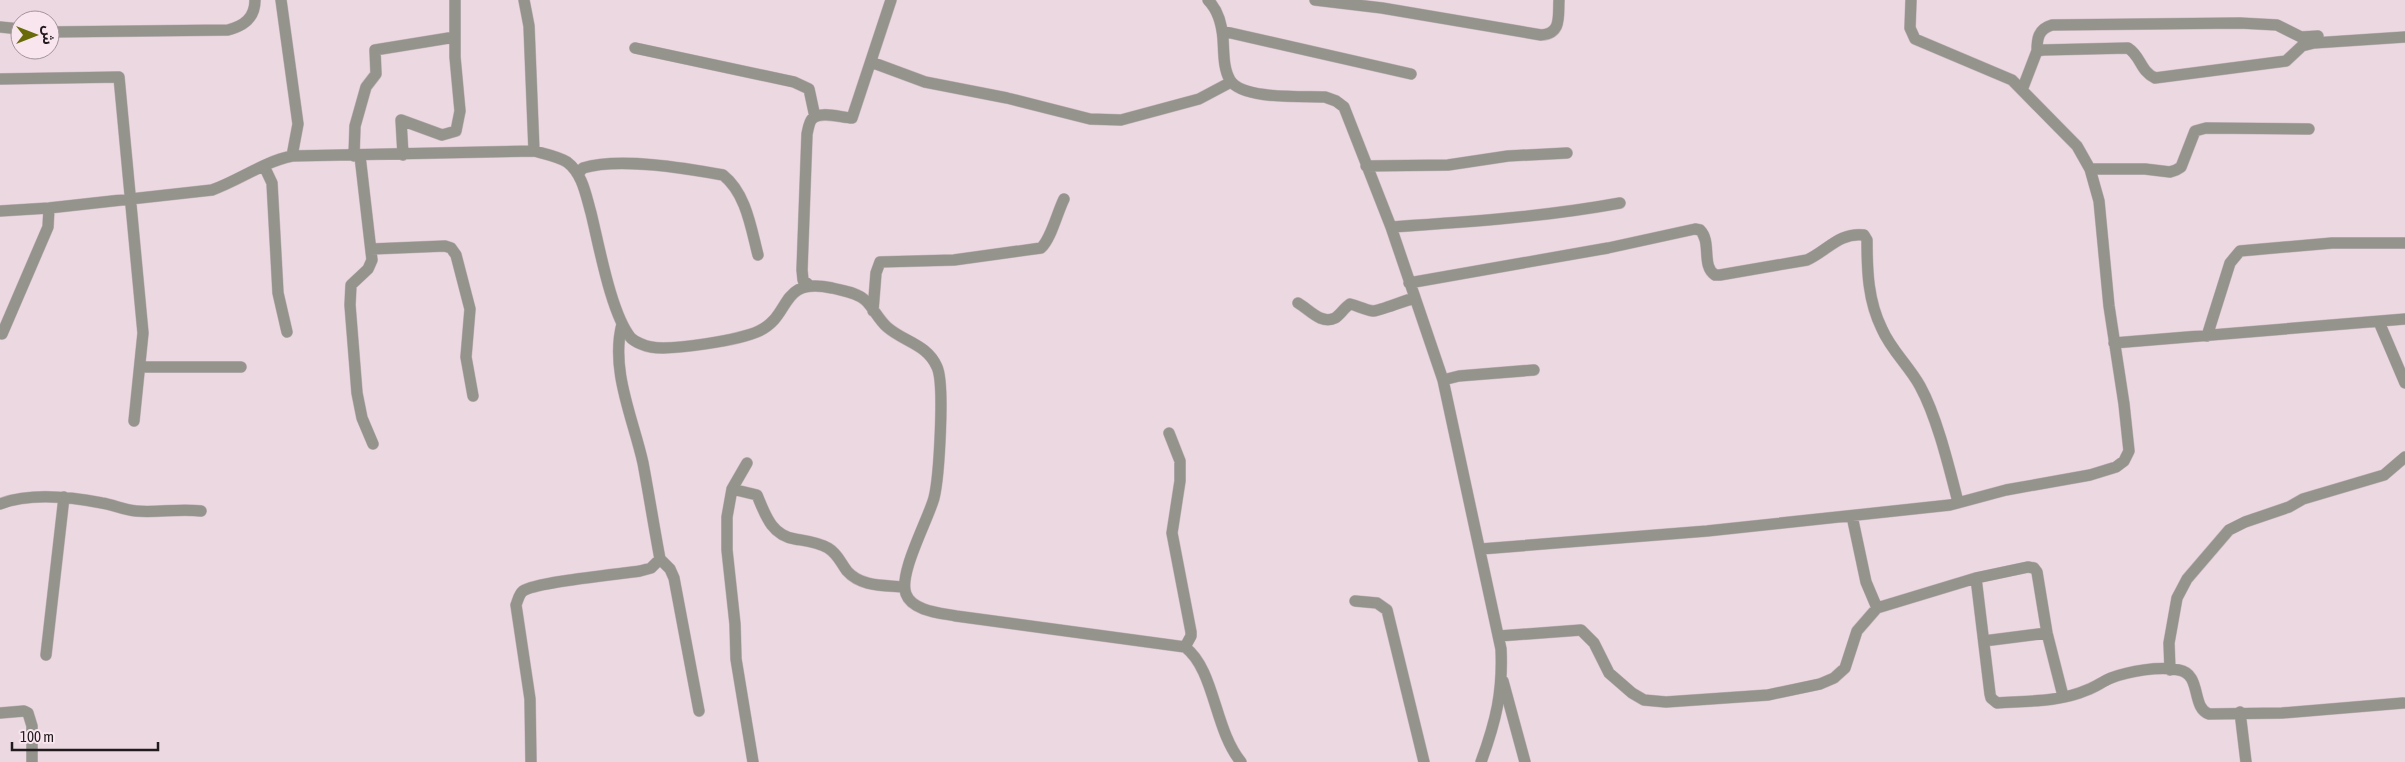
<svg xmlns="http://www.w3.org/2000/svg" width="2405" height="762" viewBox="0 0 2405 762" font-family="'Asap Condensed','Noto Sans Arabic',sans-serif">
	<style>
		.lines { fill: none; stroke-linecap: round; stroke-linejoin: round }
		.street-casing { stroke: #c7b6bd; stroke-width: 12 }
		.street { stroke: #94948d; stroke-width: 11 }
	</style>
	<rect width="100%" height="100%" fill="#ebd8e0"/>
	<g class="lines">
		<defs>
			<path id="street" d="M281 0 298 124 292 156
				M524 0 529 26 534 151
				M1208 0C1218 10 1222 26 1223 39 1224 52 1223 68 1230 80 1242 100 1303 96 1325 97L1336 101 1344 107 1391 227 1443 380 1501 649C1503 692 1496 721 1481 762
				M1315 0 1382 8 1541 35C1562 34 1558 16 1559 0
				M0 27 20 29
				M1222 31 1411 74
				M50 32 228 30C244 26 255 18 255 0
				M635 48 794 82 809 89 815 117
				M2037 51C2037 39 2038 29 2052 25L2240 23 2277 25 2301 37 2318 36
				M871 62 925 82 1007 98 1090 119 1121 120 1199 99 1231 82
				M0 79 119 77 143 333 134 421
				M2022 90 2037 51 2043 50 2128 48C2141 56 2140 71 2155 78L2286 61 2302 46 2314 43 2405 37
				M403 155 401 120 442 135 456 131 460 111 455 57V0
				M354 156 355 126 366 87 376 74 375 50 455 37
				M360 156 372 260 368 269 351 285 350 305 357 393 362 418 373 444
				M264 166 272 183 278 293 287 332
				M1366 166 1448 165 1508 156 1567 153
				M2090 169H2145L2170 172 2176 170 2181 167 2195 131 2206 128 2309 129
				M578 174 583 168C619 157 685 168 723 175 746 193 751 228 758 255
				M0 211 49 208 212 190C240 180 263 162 292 156L534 151C545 154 557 156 567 162 583 174 586 196 591 213 599 245 611 314 631 338 635 342 645 346 651 347 671 351 740 340 759 331 793 315 778 277 832 288 843 291 856 292 865 300 873 307 878 319 887 327 904 342 927 344 937 367 945 384 939 478 934 498 928 520 898 574 906 594 912 611 941 613 956 616L1185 647C1215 670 1214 729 1241 762
				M1391 227C1467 222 1544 217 1620 203
				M372 249 445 246 451 248 456 255 470 309 466 357 473 396
				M1409 283 1608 248 1695 229 1700 230C1712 242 1701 266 1715 275H1720L1807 260C1827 251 1839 232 1864 235L1867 240C1867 271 1868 301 1882 329 1891 350 1909 366 1920 386 1937 417 1949 467 1958 502
				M809 285 803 280 802 270 807 134C808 130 809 122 812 119 821 110 842 118 852 118L891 0
				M1298 303C1309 309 1321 325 1335 318 1340 315 1344 308 1350 304 1358 306 1365 310 1373 311 1380 311 1405 300 1415 298
				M873 311 876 273 880 262 954 260 1041 248C1051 239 1057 213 1064 199
				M2379 322 2405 383
				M622 324C610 370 633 418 643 463 649 495 654 527 660 559L670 569 674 578 699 711
				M2 334 48 227 49 208
				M2207 336 2230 263 2240 251 2332 243H2405
				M2114 343 2405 319
				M140 367H241
				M1443 380 1459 376 1534 370
				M1169 433 1180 461V481L1172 533 1191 632V636L1185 647
				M747 463 732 489 727 517V550L735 624 736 659 753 762
				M732 489 757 495C765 514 771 535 795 539 806 541 817 542 828 548 838 554 840 562 847 571 861 587 884 585 904 587
				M0 504C31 492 71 497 102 503 114 505 124 510 136 511 158 513 179 508 201 511
				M1852 516 1866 582 1877 608
				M1481 549 1707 531 1950 505 2006 490 2090 475 2116 467 2124 461 2129 451 2124 404 2109 306 2099 201 2090 169 2077 146 2012 80 1915 39 1910 28 1911 0
				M1976 578 2028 567 2034 568 2037 572 2047 633 2063 696
				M1355 601 1377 603 1387 610 1424 762
				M1499 636 1581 630 1594 643 1609 673 1632 693 1644 700 1666 702 1768 695 1820 684 1834 678 1845 668 1857 631 1877 608 1976 578 1990 694 1991 698 1997 703C2026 701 2060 702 2087 690 2096 687 2103 681 2111 678 2129 671 2159 666 2179 670 2202 674 2191 708 2209 714L2282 713 2403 703
				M1984 641 2047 633
				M46 655 64 497
				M2170 670 2169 643 2177 598 2187 579 2229 530 2245 522 2289 507 2303 499 2384 475 2405 457
				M1503 681 1525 762
				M2240 712 2246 762
				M0 713 24 711 28 713 32 726V762
				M531 762 530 699 516 605C518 600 519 594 523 591 535 582 620 574 640 571L651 568 660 559"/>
		</defs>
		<use href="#street" class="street-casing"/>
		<use href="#street" class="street"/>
	</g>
	<g transform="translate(35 35) rotate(90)"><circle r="24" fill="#f9e5ee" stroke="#a3949b"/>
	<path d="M0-4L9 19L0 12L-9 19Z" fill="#696a09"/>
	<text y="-8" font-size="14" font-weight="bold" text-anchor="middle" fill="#221b1e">ش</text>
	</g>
	<path d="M12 742v8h146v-8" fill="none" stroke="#221b1e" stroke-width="2.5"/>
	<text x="20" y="742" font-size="15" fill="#221b1e" stroke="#f9e5ee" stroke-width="4" paint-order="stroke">100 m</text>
</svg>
